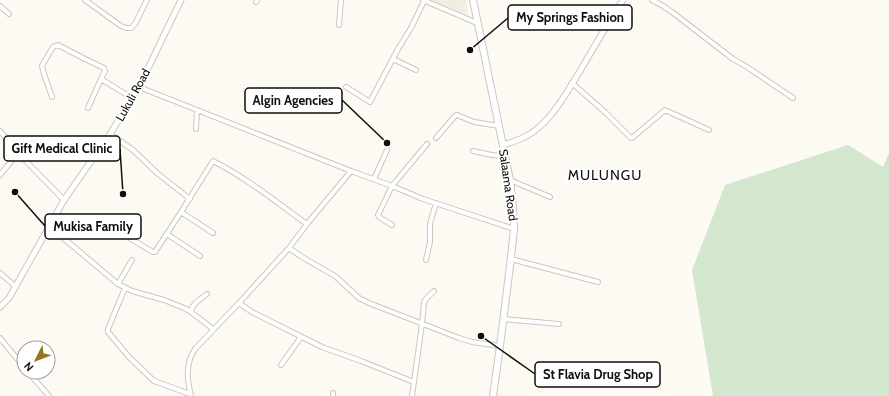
<svg xmlns="http://www.w3.org/2000/svg" width="889" height="396" viewBox="0 0 889 396" font-family="Cabin,sans-serif">
	<style>
		.built { fill: #f2ede0 }
		.green { fill: #d3e7cf }
		.lines { fill: none; stroke-linecap: round; stroke-linejoin: round }
		.minor-casing { stroke: #c9c7c0; stroke-width: 6 }
		.tertiary-casing { stroke: #c9c7c0; stroke-width: 7 }
		.secondary-casing { stroke: #c9c7c0; stroke-width: 8 }
		.minor { stroke: #fff; stroke-width: 4 }
		.tertiary { stroke: #fff; stroke-width: 5 }
		.secondary { stroke: #fff; stroke-width: 6 }
		.labels { text-anchor: middle; stroke-width: 4; stroke-linejoin: round; paint-order: stroke }
		.street-label { font-size: 12px; fill: #0e0e0b; stroke: #fff }
		.quarter-label { font-size: 14px; letter-spacing: 1px; fill: #0e0e0b; stroke: #fff }
		.leader { fill: none; stroke: #0e0e0b; stroke-width: 1.5 }
		.callout-dot { fill: #0e0e0b; stroke: #fff; stroke-width: 1.5 }
		.callout { fill: #fff; stroke: #0e0e0b; stroke-width: 1.5 }
		.callout-label { font-size: 13px; text-anchor: middle; font-weight: bold; fill: #0e0e0b }
	</style>
	<rect width="100%" height="100%" fill="#fdfaf3"/>
	<path class="built" d="M428 0H466L468 15Z"/>
	<path class="green" d="M848 145 883 167 889 153V396H713L692 270 725 185Z"/>
	<g class="lines">
		<defs>
			<path id="minor" d="M85 0 121 26 126 28H131L135 24 147 0
				M423 0 477 23
				M652 0 663 6 672 12 733 59 747 67 793 98
				M256 2 257 0
				M0 6 9 14
				M339 25 341 0
				M393 59 416 70
				M572 83 606 113 631 138H632L665 110 709 130
				M139 87 351 171 392 186 423 199 514 229
				M346 87 370 102 398 49 411 28 424 1
				M52 97 44 74 42 66 47 57 53 47 58 45 85 59 104 68 105 71 101 79 132 98
				M88 108 101 79
				M196 129 197 110
				M0 131 19 154 64 200
				M110 134 133 150 157 173 190 199
				M436 138 455 116 457 115 474 122 499 126
				M473 151 492 155 505 156
				M0 175 18 153
				M374 179 387 150
				M510 180 550 197
				M181 212 213 233
				M392 225 379 217 378 215 392 186 427 144
				M49 226 118 284 132 291 164 300 184 308 191 312 213 329
				M167 234 200 256
				M131 239 153 252H155L181 212 213 161C247 178 276 202 307 224
				M289 248 302 257 335 276 359 298 369 303 459 338 472 342 500 346
				M511 259 598 282
				M426 260 430 242V224L436 203
				M0 273 15 286
				M118 284 132 260
				M125 288 108 329V332L129 357 154 381 190 394
				M239 303 252 312 322 347 361 361 414 382
				M191 312C192 303 201 299 207 294
				M503 319 559 324
				M0 338 24 367
				M281 365 301 337
				M28 372 49 396
				M333 393V396
				M191 396C187 379 185 364 195 349L239 303 289 248 307 224 351 171
				M412 396 422 324 424 303 425 300 434 291"/>
			<path id="tertiary" d="M503 145C516 141 528 137 538 128 556 113 568 90 580 71 594 47 608 23 623 0
				M0 307 9 298 64 200 110 134 139 87 181 0"/>
			<path id="secondary" d="M473 0 510 180 513 207 514 229 510 266 500 346 493 396"/>
		</defs>
		<use href="#minor" class="minor-casing"/>
		<use href="#tertiary" class="tertiary-casing"/>
		<use href="#secondary" class="secondary-casing"/>
		<use href="#minor" class="minor"/>
		<use href="#tertiary" class="tertiary"/>
		<use href="#secondary" class="secondary"/>
	</g>
	<g class="labels">
		<g class="street-label">
			<text transform="translate(133 95) rotate(-61)" y="4">Lukuli Road</text>
			<text transform="translate(508 185) rotate(82)" y="4">Salaama Road</text>
		</g>
		<g class="quarter-label">
			<text x="605" y="180">MULUNGU</text>
		</g>
	</g>
	<path class="leader" d="M470 50L508 18M387 143L342 100M123 194L120 149M15 192L45 226M481 336L535 374"/>
	<g class="callout-dot">
		<circle cx="470" cy="50" r="4"/>
		<circle cx="387" cy="143" r="4"/>
		<circle cx="123" cy="194" r="4"/>
		<circle cx="15" cy="192" r="4"/>
		<circle cx="481" cy="336" r="4"/>
	</g>
	<g class="callout">
		<rect x="508" y="5" width="124" height="25" rx="4"/>
		<rect x="245" y="88" width="97" height="25" rx="4"/>
		<rect x="4" y="136" width="116" height="25" rx="4"/>
		<rect x="45" y="214" width="96" height="25" rx="4"/>
		<rect x="535" y="362" width="125" height="25" rx="4"/>
	</g>
	<g class="callout-label">
		<text x="570" y="22">My Springs Fashion</text>
		<text x="293" y="105">Algin Agencies</text>
		<text x="62" y="153">Gift Medical Clinic</text>
		<text x="93" y="231">Mukisa Family</text>
		<text x="598" y="379">St Flavia Drug Shop</text>
	</g>
	<g transform="translate(36 360) rotate(228)"><circle r="19" fill="#ffffff" stroke="#9f9f9d"/>
	<path d="M0-3L7 15L0 10L-7 15Z" fill="#98721d"/>
	<text y="-6" font-size="11" font-weight="bold" text-anchor="middle" fill="#0e0e0b">N</text>
	</g>
</svg>
